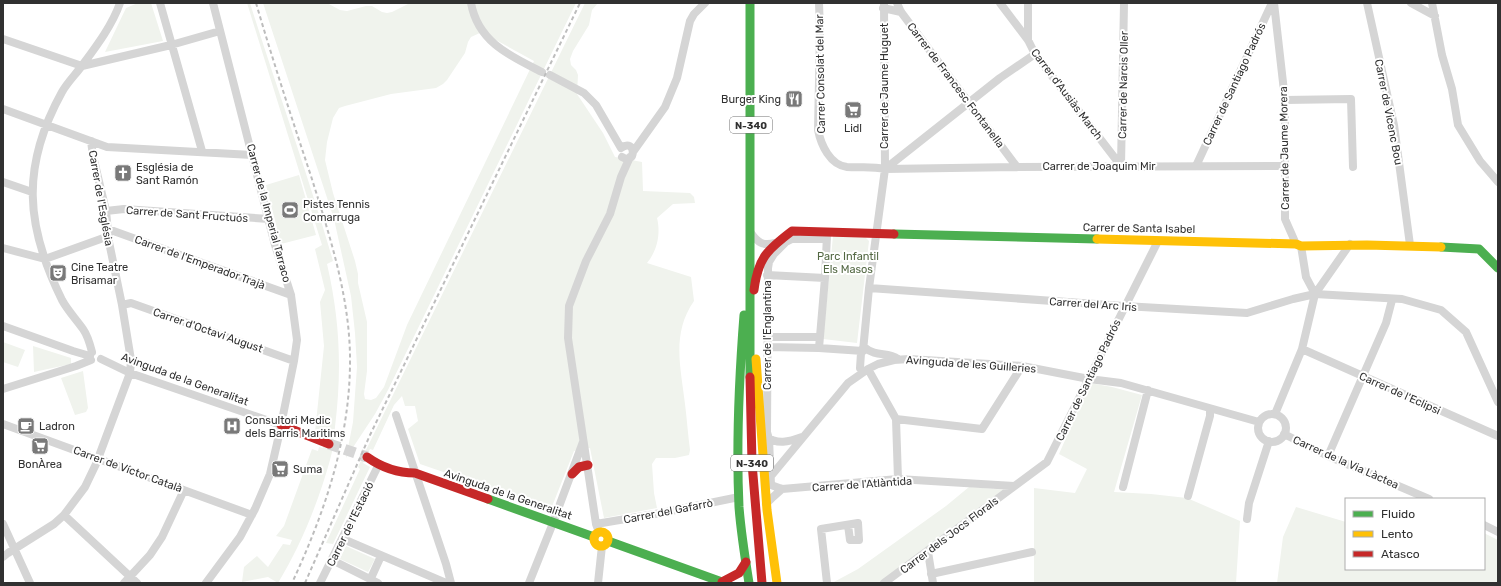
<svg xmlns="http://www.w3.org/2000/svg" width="1501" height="586" viewBox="0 0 1501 586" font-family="Rubik,sans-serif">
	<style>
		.green { fill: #f0f3ed; fill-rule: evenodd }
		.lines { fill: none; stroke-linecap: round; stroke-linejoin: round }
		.secondary-tunnel { stroke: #d6d6d6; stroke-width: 11; stroke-dasharray: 11 5.5; stroke-linecap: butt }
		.street { stroke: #d5d5d5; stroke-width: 8 }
		.fast { stroke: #4caf50; stroke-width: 9 }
		.slow { stroke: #ffc107; stroke-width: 9 }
		.jam { stroke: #c62828; stroke-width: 9 }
		.rail { stroke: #bdbdbd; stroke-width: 2; stroke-dasharray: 4 3; stroke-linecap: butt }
		.labels { text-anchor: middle; stroke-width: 4; stroke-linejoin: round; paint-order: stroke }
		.shield { fill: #fff; stroke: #6f6f6f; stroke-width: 1 }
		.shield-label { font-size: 10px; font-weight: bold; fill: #313131 }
		.street-label { font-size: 11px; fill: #313131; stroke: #fff }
		.poi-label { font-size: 11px; fill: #313131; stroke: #fff; text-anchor: start }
		.park-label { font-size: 11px; fill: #536843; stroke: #fff }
	</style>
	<rect width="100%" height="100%" fill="#fff"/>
	<path class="green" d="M138 3H151L163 41 105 52 126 8Z
		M247 3H250C277 89 308 174 333 261L327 264C340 320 342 370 335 427 334 438 333 450 330 460 318 503 301 545 278 583L268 577 242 582 244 567 257 556 268 567 283 544 290 545 292 540 276 536 284 526 312 449 318 451 319 447 323 448 325 436 315 432 324 346 320 302 325 290 315 249 322 245Z
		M263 3H327L340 10 347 11 366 6H372L382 12 387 13 392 12 410 3H576L388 390 375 414 346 458 353 422 357 367 355 333 351 296 334 219ZM482 32 488 33 496 40 534 61 407 325 384 387 376 398 371 400 365 399 364 394 367 371V322L358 283V274L355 261 333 193 325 160 327 142 333 118 339 108 345 106 391 94 436 88 443 84 447 80 465 53 468 42 471 37Z
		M585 3H598L592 10 589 25 573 51 570 59 571 65 576 70 578 75 577 94 603 133 615 157 642 162 643 191 690 193 694 197 695 203 673 204 657 218C661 234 657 251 647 263L691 277 694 301C671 334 681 368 685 404 687 420 688 435 690 450L689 455 675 458H656L652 464 654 493 657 508 604 518 590 448 574 451 551 509 420 464 408 429 418 421 415 406H405L402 396 394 405 373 450 370 449 363 463 370 467 333 544 326 543 360 469 358 467 366 450Z
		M299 175 316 235 281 244 266 185Z
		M833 236 865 237 869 241 857 343 823 339Z
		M3 342 25 350 18 367 3 362Z
		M33 346 71 358V364L34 372Z
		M83 371 88 408 86 412 75 415 61 378Z
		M1090 383 1112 387 1142 395 1114 492 1151 494 1187 498 1240 521 1236 583H1034V488L1075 493 1087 469 1059 454Z
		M969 487 1009 490 880 583H832L858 569 946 506Z
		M1296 507 1346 522V569H1484V533L1498 540V583H1277L1283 537Z
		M346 546 375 559 368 572 340 559Z"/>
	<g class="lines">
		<path class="secondary-tunnel" d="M329 444 367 457"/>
		<path class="street" d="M160 3 202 151
			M471 3C478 42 510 56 542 72
			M819 3 820 31 818 130C821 145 830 165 847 167 861 168 871 166 885 169L1017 167 1285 166
			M897 3 901 12 1017 167
			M1000 3 1028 40 1035 54 1121 166
			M1028 3V40
			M1274 3 1285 100V219L1296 244
			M1367 3 1394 125 1410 245
			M1411 3 1435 16
			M1432 3 1442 55 1452 89 1458 125 1480 161 1498 182
			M883 8 901 12
			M3 39 82 66 171 45 220 31
			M550 75 584 93 596 105 621 148
			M1285 100 1351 99 1353 167
			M3 109 107 147 252 155
			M621 148C636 137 637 166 622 157
			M633 152 665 107 677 78 690 21 694 14 705 3
			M1121 166 1124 3
			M1196 166 1272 3
			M885 169 1000 78 1035 54
			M3 182 32 192
			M106 211 124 209 269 219
			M108 229 291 295
			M751 233C758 243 763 246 775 243
			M1301 246 1306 277 1315 294
			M3 248 45 259 109 236
			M767 275 825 278
			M869 288 1124 306 1247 313 1293 299 1315 294 1402 299 1441 310 1466 332 1498 402
			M122 305 131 303 294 361
			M3 326 73 351 90 356
			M767 337H819
			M767 347 819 348 863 351
			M864 347C877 358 887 351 898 359
			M819 348 825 278 827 235
			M1302 349 1498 436
			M92 352C90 344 88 336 83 329 76 319 68 311 62 300 25 225 21 166 62 92 67 83 75 75 81 67 95 48 112 26 120 3
			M101 359 130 373 281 425
			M860 368 861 353 863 351 869 288 885 169 884 3
			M868 369 896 419 898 479
			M3 389 76 366 91 360
			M1275 414 1302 349 1315 294 1350 244
			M1258 428a14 14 0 1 1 28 0a14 14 0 1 1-28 0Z
			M396 415 446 564 451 583
			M896 419 982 429 1022 366
			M3 424 252 515
			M1284 434 1328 456 1429 499
			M765 436C777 445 789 442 802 437
			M1328 456 1386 323 1392 300
			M771 476 848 383 868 369 878 364 894 360 909 359 1022 366 1089 379 1121 383 1259 422
			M771 485 769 439 767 432 768 268 769 262 774 254 786 242 792 239H827
			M771 485 782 489 898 479 1014 486
			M1123 487 1148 390
			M1188 496 1210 416V409
			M766 504 773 497 782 489
			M64 515 137 583
			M1247 519 1249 503 1269 441
			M3 524 30 583
			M596 524 661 513 739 497
			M1484 525 1498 532
			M599 532 596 524 568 338 569 306 586 261 610 214 621 177 630 157
			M343 539 446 583
			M928 552 933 583
			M3 557 8 553 54 524 64 515 85 487 96 464 130 373 131 360 122 305 109 242 106 211 93 156 91 141
			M332 560 378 583
			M931 574 1032 552
			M371 578 381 556
			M124 583 150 555 162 537 184 490
			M206 583 240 537 255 509 270 474 279 435 294 361 297 340 291 295 275 245 213 3
			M320 583 379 464
			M529 583 551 528 583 442
			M598 583 602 546
			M827 583 821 529 858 523 859 540H850L848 525
			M884 583 1047 462 1158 241"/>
		<path class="fast" d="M750 3V377
			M894 234 1097 239
			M1441 247 1479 249 1498 268
			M744 315C739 379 736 443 739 507 741 533 745 558 749 583
			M488 499 594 537
			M608 541 722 582"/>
		<path class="slow" d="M1097 239 1296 244 1301 246 1367 245 1441 247
			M756 359 767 510 777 583
			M594 539a7 7 0 1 1 14 0a7 7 0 1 1-14 0Z"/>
		<path class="jam" d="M754 290C758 258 767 250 792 231L894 234
			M750 377 752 463 762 583
			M281 425 329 444
			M367 457C381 467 397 473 415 473L488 499
			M572 474 579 467 588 465
			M722 582 739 573 746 562"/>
		<path class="rail" d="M256 3C273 61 292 119 311 176 330 237 351 300 350 365 349 442 324 514 292 583
			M305 583 370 435 580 3"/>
	</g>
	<defs>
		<symbol id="restaurant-square" viewBox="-11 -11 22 22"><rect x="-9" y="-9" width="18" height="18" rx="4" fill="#797979" stroke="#fff"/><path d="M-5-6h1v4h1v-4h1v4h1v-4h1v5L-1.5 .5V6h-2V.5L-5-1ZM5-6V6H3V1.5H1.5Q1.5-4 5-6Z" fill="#fff"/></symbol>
		<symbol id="supermarket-square" viewBox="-11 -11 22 22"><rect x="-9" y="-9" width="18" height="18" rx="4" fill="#797979" stroke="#fff"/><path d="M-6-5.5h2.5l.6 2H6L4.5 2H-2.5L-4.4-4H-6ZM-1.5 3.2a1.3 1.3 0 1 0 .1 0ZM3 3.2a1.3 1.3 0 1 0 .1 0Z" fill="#fff"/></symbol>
		<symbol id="church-square" viewBox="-11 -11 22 22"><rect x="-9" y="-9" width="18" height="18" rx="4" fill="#797979" stroke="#fff"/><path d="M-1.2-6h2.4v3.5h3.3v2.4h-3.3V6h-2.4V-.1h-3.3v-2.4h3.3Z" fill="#fff"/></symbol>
		<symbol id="stadium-square" viewBox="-11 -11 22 22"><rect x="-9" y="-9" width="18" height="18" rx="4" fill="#797979" stroke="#fff"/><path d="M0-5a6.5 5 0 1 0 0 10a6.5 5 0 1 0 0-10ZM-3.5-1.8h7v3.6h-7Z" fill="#fff"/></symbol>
		<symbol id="theatre-square" viewBox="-11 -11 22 22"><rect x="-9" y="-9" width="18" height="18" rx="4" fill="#797979" stroke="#fff"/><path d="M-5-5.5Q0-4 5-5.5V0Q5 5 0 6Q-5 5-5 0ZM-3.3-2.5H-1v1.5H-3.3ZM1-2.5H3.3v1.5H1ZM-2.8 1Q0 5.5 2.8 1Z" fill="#fff"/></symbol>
		<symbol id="cafe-square" viewBox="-11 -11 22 22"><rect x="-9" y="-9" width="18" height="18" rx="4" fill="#797979" stroke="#fff"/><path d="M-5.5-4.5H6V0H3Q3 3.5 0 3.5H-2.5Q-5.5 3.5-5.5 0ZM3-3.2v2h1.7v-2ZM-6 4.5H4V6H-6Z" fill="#fff"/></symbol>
		<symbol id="hospital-square" viewBox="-11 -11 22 22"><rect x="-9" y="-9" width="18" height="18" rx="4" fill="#797979" stroke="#fff"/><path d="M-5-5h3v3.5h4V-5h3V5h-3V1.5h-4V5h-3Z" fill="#fff"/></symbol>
	</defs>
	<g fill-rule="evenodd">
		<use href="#restaurant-square" x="784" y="89" width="20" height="20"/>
		<use href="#supermarket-square" x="843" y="100" width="20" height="20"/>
		<use href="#church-square" x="113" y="163" width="20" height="20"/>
		<use href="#stadium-square" x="280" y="200" width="20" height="20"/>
		<use href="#theatre-square" x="48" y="263" width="20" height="20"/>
		<use href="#cafe-square" x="16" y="416" width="20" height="20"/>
		<use href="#hospital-square" x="222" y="416" width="20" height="20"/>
		<use href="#supermarket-square" x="30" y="436" width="20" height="20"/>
		<use href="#supermarket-square" x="270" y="459" width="20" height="20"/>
	</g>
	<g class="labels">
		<g class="shield">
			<rect x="730" y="117" width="42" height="16" rx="3"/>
			<rect x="731" y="455" width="42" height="16" rx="3"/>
		</g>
		<g class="shield-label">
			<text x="751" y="129">N-340</text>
			<text x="752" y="467">N-340</text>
		</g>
		<g class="street-label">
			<text transform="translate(820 74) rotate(-91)" y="4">Carrer Consolat del Mar</text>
			<text transform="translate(1234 84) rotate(-65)" y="4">Carrer de Santiago Padrós</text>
			<text transform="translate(956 85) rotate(53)" y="4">Carrer de Francesc Fontanella</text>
			<text transform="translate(1123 85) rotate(-89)" y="4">Carrer de Narcis Oller</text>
			<text transform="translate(884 86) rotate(-90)" y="4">Carrer de Jaume Huguet</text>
			<text transform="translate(1067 94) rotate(53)" y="4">Carrer d'Ausiàs March</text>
			<text transform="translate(1389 112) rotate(79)" y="4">Carrer de Vicenc Bou</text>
			<text transform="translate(1284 148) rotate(-91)" y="4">Carrer de Jaume Morera</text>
			<text x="1099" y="170">Carrer de Joaquim Mir</text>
			<text transform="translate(101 198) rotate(80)" y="4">Carrer de l'Església</text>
			<text transform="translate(269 213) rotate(75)" y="4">Carrer de la Imperial Tarraco</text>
			<text transform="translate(187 214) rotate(4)" y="4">Carrer de Sant Fructuós</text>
			<text transform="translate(1139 228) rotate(1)" y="4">Carrer de Santa Isabel</text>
			<text transform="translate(200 262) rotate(20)" y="4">Carrer de l'Emperador Trajà</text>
			<text transform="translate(1093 304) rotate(4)" y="4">Carrer del Arc Iris</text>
			<text transform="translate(208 330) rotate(19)" y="4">Carrer d'Octavi August</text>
			<text transform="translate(767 335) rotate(-90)" y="4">Carrer de l'Englantina</text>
			<text transform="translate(971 364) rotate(4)" y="4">Avinguda de les Guilleries</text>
			<text transform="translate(185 379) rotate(20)" y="4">Avinguda de la Generalitat</text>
			<text transform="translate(1088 380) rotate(-64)" y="4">Carrer de Santiago Padrós</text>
			<text transform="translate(1400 393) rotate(24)" y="4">Carrer de l'Eclipsi</text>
			<text transform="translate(1346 462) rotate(24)" y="4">Carrer de la Via Làctea</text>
			<text transform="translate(128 469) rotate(20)" y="4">Carrer de Víctor Català</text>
			<text transform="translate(862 484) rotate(-4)" y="4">Carrer de l'Atlàntida</text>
			<text transform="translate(508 494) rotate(19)" y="4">Avinguda de la Generalitat</text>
			<text transform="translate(668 511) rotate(-11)" y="4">Carrer del Gafarrò</text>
			<text transform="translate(350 524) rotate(-64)" y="4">Carrer de l'Estació</text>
			<text transform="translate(949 535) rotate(-37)" y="4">Carrer dels Jocs Florals</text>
		</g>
		<g class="poi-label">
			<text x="781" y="103" text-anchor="end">Burger King</text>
			<text x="853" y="132" text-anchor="middle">Lidl</text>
			<text x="136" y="171">Església de<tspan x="136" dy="13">Sant Ramón</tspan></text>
			<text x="303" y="208">Pistes Tennis<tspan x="303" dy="13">Comarruga</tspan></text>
			<text x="71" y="271">Cine Teatre<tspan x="71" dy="13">Brisamar</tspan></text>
			<text x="245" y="424">Consultori Medic<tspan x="245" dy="13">dels Barris Maritims</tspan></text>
			<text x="39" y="430">Ladron</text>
			<text x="40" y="468" text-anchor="middle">BonÀrea</text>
			<text x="293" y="473">Suma</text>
		</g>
		<g class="park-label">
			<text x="848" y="260">Parc Infantil<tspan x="848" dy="13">Els Masos</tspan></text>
		</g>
	</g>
	<rect width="1501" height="586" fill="none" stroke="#313131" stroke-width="8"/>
	<rect x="1345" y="498" width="140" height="72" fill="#ffffff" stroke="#adadad"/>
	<rect x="1353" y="511" width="20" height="6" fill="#4caf50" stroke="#adadad"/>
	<text x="1381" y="518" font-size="12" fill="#313131">Fluido</text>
	<rect x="1353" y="531" width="20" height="6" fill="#ffc107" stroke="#adadad"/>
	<text x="1381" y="538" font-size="12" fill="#313131">Lento</text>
	<rect x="1353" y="551" width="20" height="6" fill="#c62828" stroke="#adadad"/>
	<text x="1381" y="558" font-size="12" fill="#313131">Atasco</text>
</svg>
